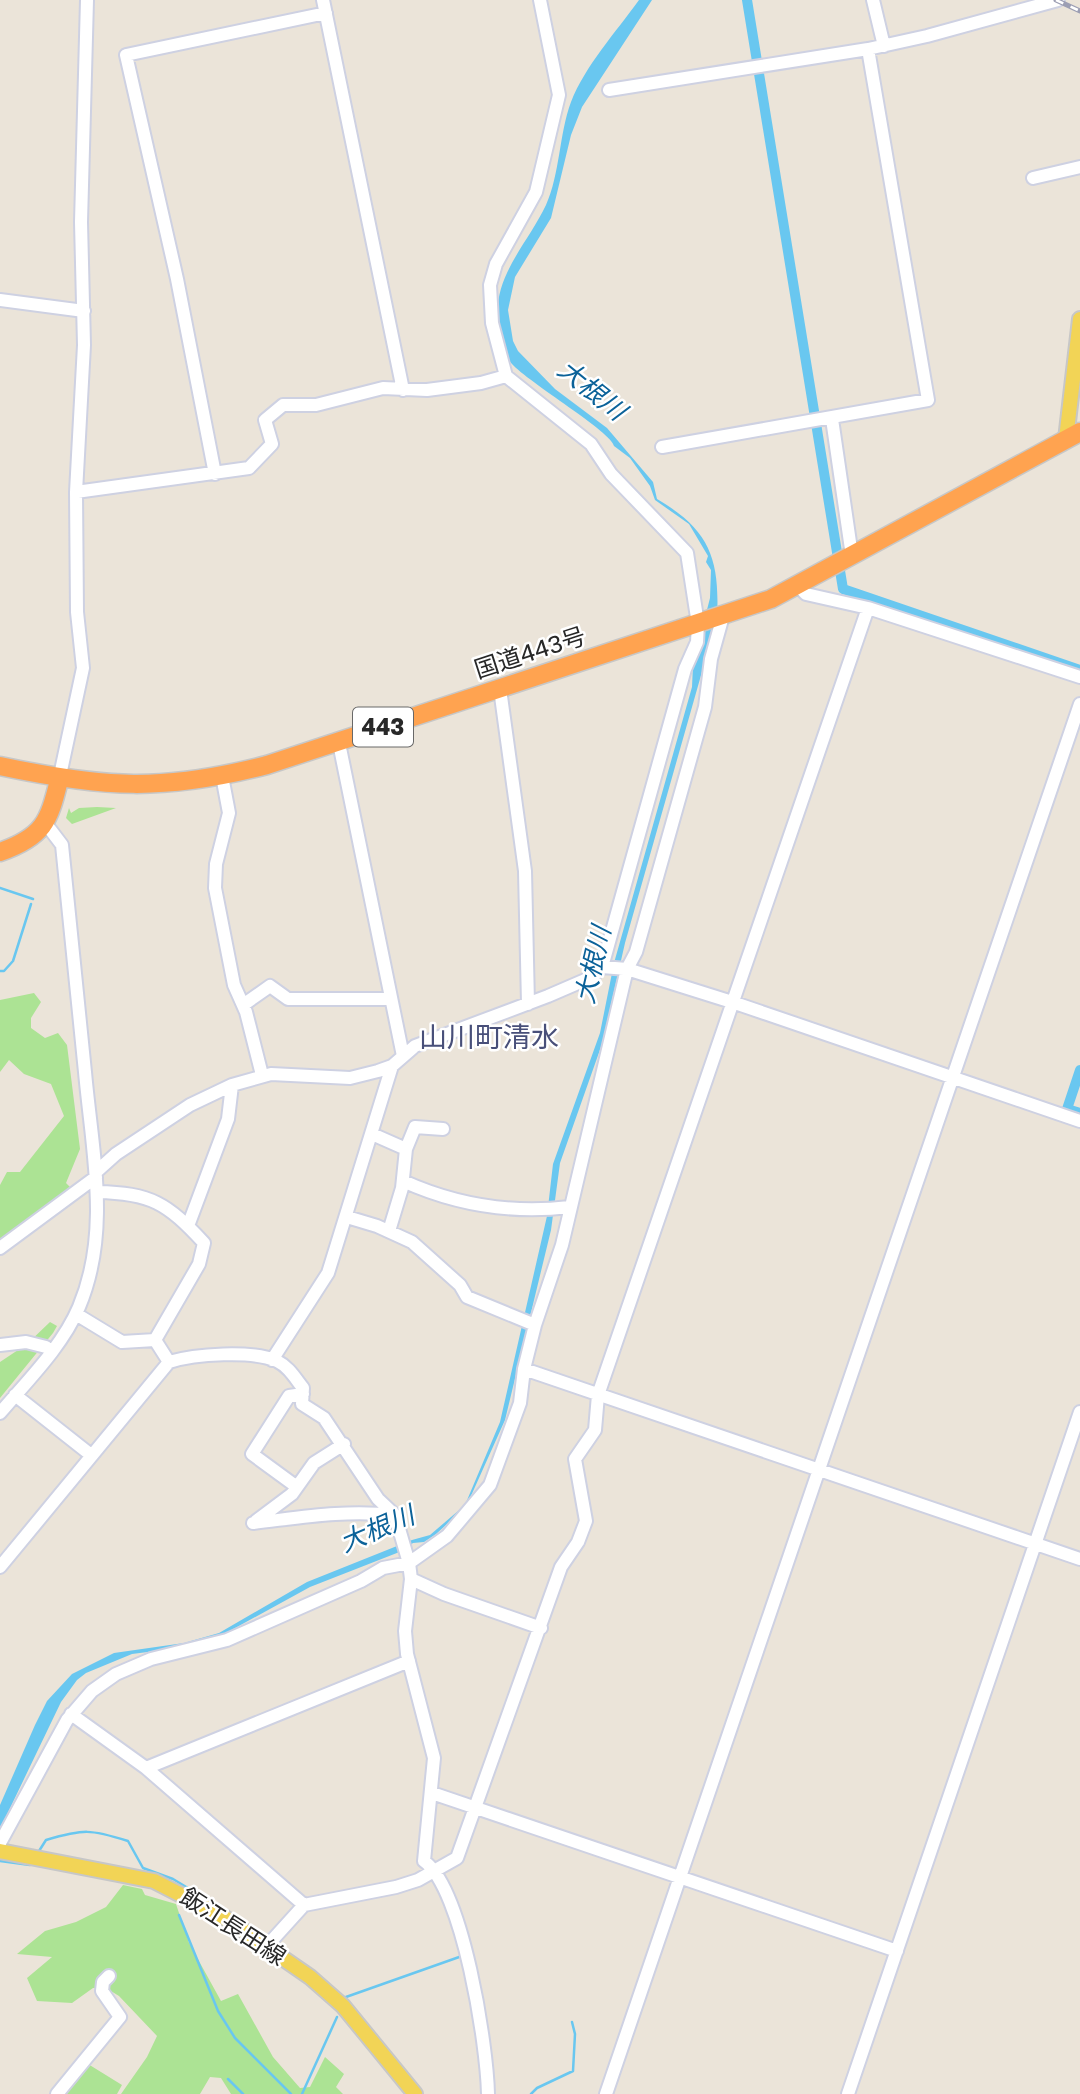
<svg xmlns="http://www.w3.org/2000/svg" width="1080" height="2094" viewBox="0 0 1080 2094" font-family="'Golos Text','Noto Sans JP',sans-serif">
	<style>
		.green { fill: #ace394 }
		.water { fill: #69c7f0 }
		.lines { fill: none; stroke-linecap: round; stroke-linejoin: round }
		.stream { stroke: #69c7f0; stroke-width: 2.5 }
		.canal { stroke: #69c7f0; stroke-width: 10 }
		.minor-casing { stroke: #ced1e2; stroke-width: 16 }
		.major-casing { stroke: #c7c7c7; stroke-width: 18 }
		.highway-casing { stroke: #c7c7c7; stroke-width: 21 }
		.minor { stroke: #fff; stroke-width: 12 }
		.major { stroke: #f2d456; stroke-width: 14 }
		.highway { stroke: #ffa350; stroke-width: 18 }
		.rail-casing { stroke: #9c9eb3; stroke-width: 5 }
		.rail { stroke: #fff; stroke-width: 2.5; stroke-dasharray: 8; stroke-linecap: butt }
		.labels { text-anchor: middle; stroke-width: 5; stroke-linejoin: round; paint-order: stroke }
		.shield { fill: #fff; stroke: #686868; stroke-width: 2 }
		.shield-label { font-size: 23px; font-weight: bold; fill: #282828 }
		.street-label { font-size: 24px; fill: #282828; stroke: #fff }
		.water-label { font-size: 26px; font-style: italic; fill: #0b6299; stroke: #fff }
		.quarter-label { font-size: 28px; fill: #484f79; stroke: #fff }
	</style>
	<rect width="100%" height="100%" fill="#ebe4d9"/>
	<path class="green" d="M97 807 116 808 72 824 66 818 69 808 71 813 79 808Z
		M34 993 41 1002 31 1018V1028L45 1038 58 1033 67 1045 80 1149 66 1183 72 1189 0 1244V1185L7 1172H20L64 1116 51 1084 24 1074 9 1060 0 1072V1000Z
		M50 1322 57 1326 53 1333 0 1398V1362L27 1344Z
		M123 1885 142 1889 145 1895 176 1904 189 1943 221 2001 238 1994 273 2057 300 2088 310 2087 325 2057 344 2074 336 2087 343 2094H231L221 2078 210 2077 200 2094H121L147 2057 157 2036 119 1996 106 1988H93L72 2003 37 2001 27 1978 52 1957 17 1954 45 1931 76 1922 106 1907Z
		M88 2064 122 2085 117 2094H62Z"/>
	<path class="water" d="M639 0H652L582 107 571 135 551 218 515 277 508 310 513 341 518 351 555 389 607 428 653 482 657 499C710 530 720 559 717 619L625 943 602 1044 560 1163 551 1230 505 1420 466 1507 436 1534 424 1542 413 1543 402 1551 310 1587 217 1638 179 1648 132 1654 86 1673 77 1680 61 1702 0 1829V1805L35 1725 47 1701 72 1674 114 1653 184 1643 219 1633 307 1582 412 1540 430 1535 465 1505 500 1422 547 1216 553 1164 600 1033 614 963 692 687 693 665 710 598 711 570 706 562 708 556 689 524 655 500 650 486 630 458 614 446C613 433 528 382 512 364 504 356 503 345 500 335 487 281 525 249 546 205 560 174 559 134 571 102 585 66 616 32 639 0Z"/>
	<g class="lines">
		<path class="stream" d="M0 888 33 899
			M0 971H4L13 961 31 904
			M39 1851 46 1840C84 1829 90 1829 128 1841L143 1868 173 1879 211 1902
			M0 1861 30 1865
			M179 1915 218 2011 235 2038 291 2094
			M277 1945 284 1950
			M346 1997 462 1956
			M228 2079 243 2094
			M302 2094 337 2017
			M531 2094 537 2088 573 2071 575 2034 572 2022"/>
		<path class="canal" d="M747 0 843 589 1080 670
			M1080 1070 1067 1109 1080 1113"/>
		<defs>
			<path id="minor" d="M323 0 403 390
				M873 0 884 46
				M609 90 868 49 927 36 1058 0
				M1033 178 1080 167
				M0 300 84 311
				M832 419 852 556
				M662 447 928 400 868 49
				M215 474 177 279 126 55 326 13
				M76 492 249 468 272 444 265 420 283 405H316L383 388 427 390 481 383 506 376
				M798 586 806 594 868 608 1080 677
				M500 689 525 871 528 1004
				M340 748 403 1056
				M222 776 229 813 216 864 215 888 234 985 246 1012 262 1075
				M59 780 83 668 77 612 76 492 84 345 81 222 87 0
				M602 967 627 969 732 1002 1080 1121
				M243 1005 270 986 288 999H391
				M372 1134 406 1149 402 1188 389 1231
				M406 1149 415 1127 443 1129
				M96 1172 116 1154 190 1105 232 1085 271 1074 350 1078 378 1071 392 1066 415 1046 548 996 592 977 602 967 685 669 697 642 698 624 687 553 611 474 591 444 506 376 492 323 490 285 496 264 536 192 559 95 540 0
				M403 1181C456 1205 511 1214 570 1207
				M97 1192C151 1193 167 1203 204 1243L199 1264 155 1340 169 1362
				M347 1217 377 1226 412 1242 460 1285 467 1297 535 1325
				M188 1226 228 1119 232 1085
				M0 1248 96 1177
				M76 1314 122 1342 155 1340
				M0 1345 26 1342 46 1347
				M272 1360 328 1273 392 1066
				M524 1369 1080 1559
				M15 1395 91 1455
				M0 1413C27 1381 62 1347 79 1307 111 1231 92 1151 85 1072 77 996 70 920 62 845L46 824
				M297 1487 252 1454 289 1396 303 1394
				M256 1521 292 1494 314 1463 344 1444
				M253 1523C305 1517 342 1510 395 1515
				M0 1567 169 1362C195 1354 252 1350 277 1361 289 1367 295 1378 303 1388L302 1404 324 1418 378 1499 395 1515 409 1563 411 1579 405 1631 407 1654 434 1758 424 1861C463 1889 487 2045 488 2094
				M411 1579 444 1594 541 1628
				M71 1714 146 1768 304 1905
				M146 1768 409 1661
				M432 1793 897 1951
				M0 1843 67 1720 92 1691 116 1674 151 1659 227 1640 361 1581 383 1568 409 1563 447 1536 490 1485 520 1403 524 1369 535 1325 562 1245 627 969 636 952 705 707 711 659 723 616
				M266 1947 304 1905 396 1887 418 1880 457 1858 561 1567 578 1542 586 1521 575 1459 595 1430 598 1395 868 608
				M57 2094 120 2017 102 1991 103 1982 109 1976
				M606 2094 1080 704
				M848 2094 1080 1412"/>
			<path id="major" d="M1066 439 1080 319
				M0 1851 154 1881 222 1916 310 1977 343 2006 415 2094"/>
			<path id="highway" d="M0 766C104 788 163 792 267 765L771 599 1080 432
				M0 852C43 837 49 822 59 780"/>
		</defs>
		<use href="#minor" class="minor-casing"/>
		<use href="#major" class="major-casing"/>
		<use href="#highway" class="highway-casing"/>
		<use href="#minor" class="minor"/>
		<use href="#major" class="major"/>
		<use href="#highway" class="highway"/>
		<defs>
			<path id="rail" d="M1056 0 1080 11"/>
		</defs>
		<use href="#rail" class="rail-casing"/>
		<use href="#rail" class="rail"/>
	</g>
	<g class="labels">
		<rect class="shield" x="353" y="707.5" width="60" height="39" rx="5"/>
		<g class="shield-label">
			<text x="383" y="735">443</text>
		</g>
		<g class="street-label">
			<text transform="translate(530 653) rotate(-18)" y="8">国道443号</text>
			<text transform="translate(233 1927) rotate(33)" y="8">飯江長田線</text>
		</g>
		<g class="water-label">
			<text transform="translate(592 390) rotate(39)" y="9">大根川</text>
			<text transform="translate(593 965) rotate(-77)" y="9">大根川</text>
			<text transform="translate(377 1529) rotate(-23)" y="9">大根川</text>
		</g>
		<g class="quarter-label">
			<text x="489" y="1047">山川町清水</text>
		</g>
	</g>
</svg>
